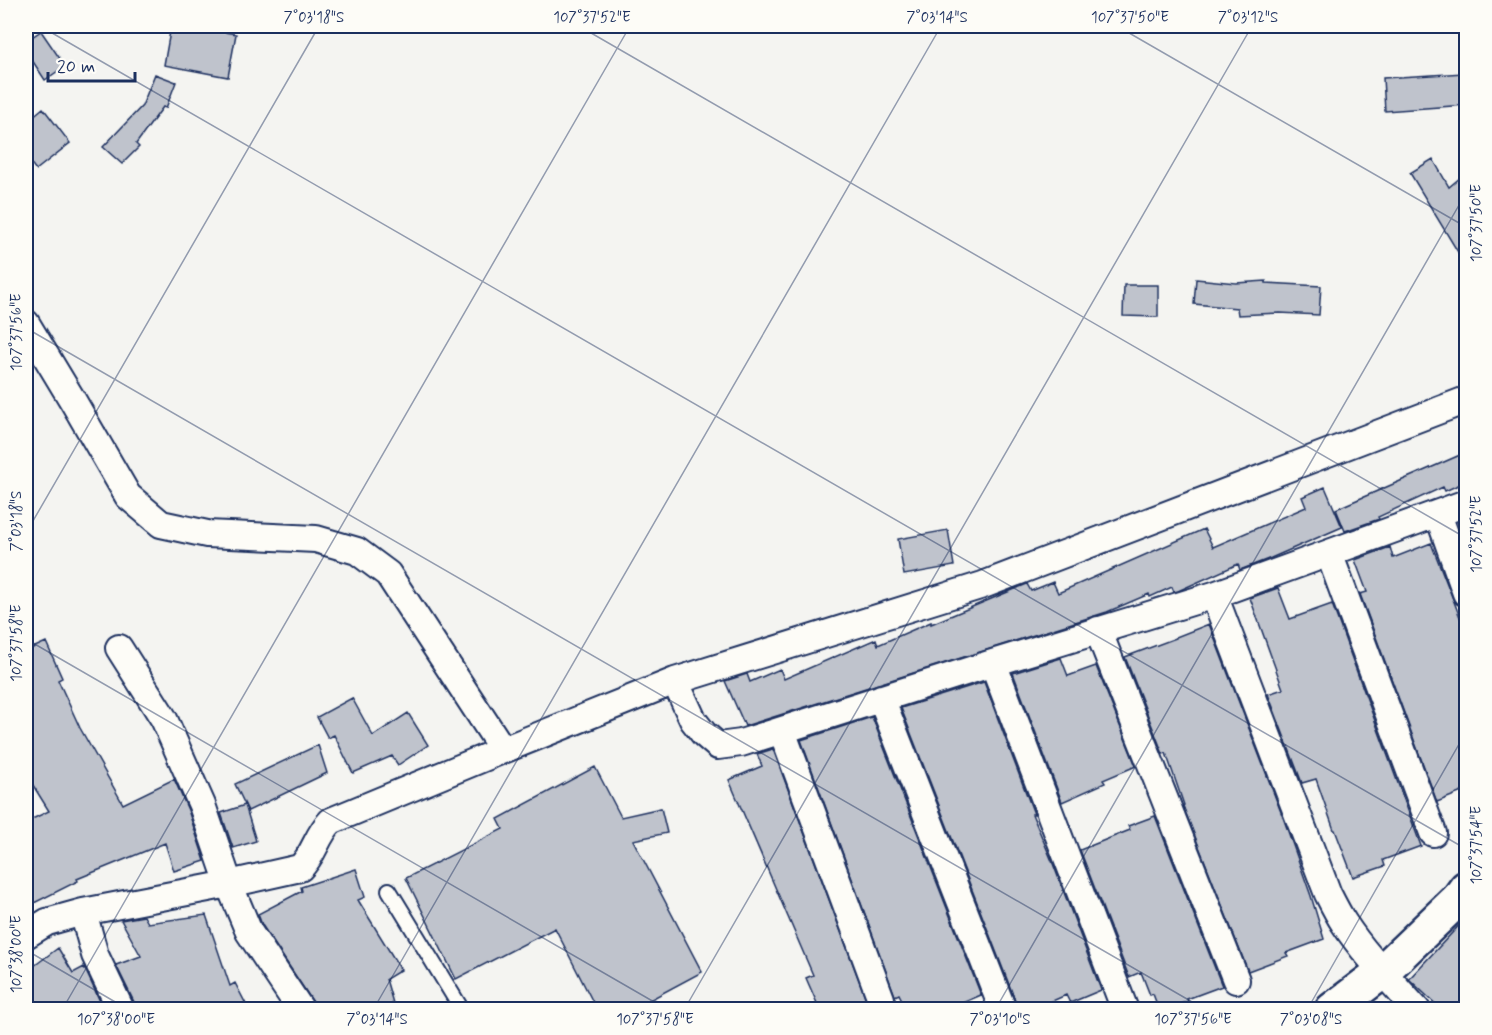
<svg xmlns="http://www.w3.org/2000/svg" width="1492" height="1035" viewBox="0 0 1492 1035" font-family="Mynerve,sans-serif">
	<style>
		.building { fill: #bfc3cc; stroke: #1b2f5e; stroke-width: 1.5 }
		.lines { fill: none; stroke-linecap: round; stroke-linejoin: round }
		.lane-casing { stroke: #1b2f5e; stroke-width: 18 }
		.street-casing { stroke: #1b2f5e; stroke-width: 30 }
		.secondary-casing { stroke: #1b2f5e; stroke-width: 38 }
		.lane { stroke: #fdfcf7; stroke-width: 14 }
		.street { stroke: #fdfcf7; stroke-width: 26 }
		.secondary { stroke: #fdfcf7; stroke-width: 33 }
		.ticks { fill: none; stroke: #1b2f5e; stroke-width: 1.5; stroke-opacity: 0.45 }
		.neatline { fill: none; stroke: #1b2f5e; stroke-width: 2 }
		.ticks-label { font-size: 15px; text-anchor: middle; fill: #1b2f5e }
	</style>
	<rect width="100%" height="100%" fill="#f4f4f1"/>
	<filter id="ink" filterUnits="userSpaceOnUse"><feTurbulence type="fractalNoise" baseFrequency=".0167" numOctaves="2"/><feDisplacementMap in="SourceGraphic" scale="12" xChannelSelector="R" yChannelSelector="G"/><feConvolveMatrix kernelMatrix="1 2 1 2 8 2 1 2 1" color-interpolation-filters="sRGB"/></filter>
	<g filter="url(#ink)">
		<path class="building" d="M171 26H189L236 34 228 77 164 65Z
			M41 31 65 66 45 80 26 51V41Z
			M1464 73 1466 105 1385 111 1383 78Z
			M155 74 176 82 166 108 163 107 136 144 139 147 122 164 103 147 142 106Z
			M43 108 70 143 36 170 26 157V122Z
			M1433 159 1449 187 1467 172V267L1410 173Z
			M1196 279 1236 283 1266 281V283L1321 286 1319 315 1280 313 1238 315 1237 308 1194 304Z
			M1124 285H1158V317L1123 316Z
			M1467 452V481L1445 491 1443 487 1378 517 1379 519 1345 531 1336 509Z
			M1325 487 1342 527 1271 558 1240 570 1238 564 1178 591 1174 592 1172 587 1150 597 1149 594 1107 612 745 726 725 681 747 674 750 682 780 669 784 679 876 639 878 645 931 622V624L1027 584 1031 591 1053 582 1058 593 1204 529 1213 547 1306 507 1302 497Z
			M948 530 954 566 904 575 898 539Z
			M1431 543 1467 635V790L1437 802 1360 594 1367 592 1355 560 1390 547 1393 558Z
			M1278 588 1290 619 1332 604 1421 846 1383 860 1385 866 1353 877 1335 830H1334L1316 779 1302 783 1268 694 1283 689 1250 598Z
			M1209 624 1284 820 1311 896 1324 939 1286 953 1288 956 1248 971 1183 806 1184 805 1166 753 1163 754 1125 657 1176 638V637Z
			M46 642 62 678 58 680 80 728 123 804 174 779 188 810 205 861 174 871 165 843 77 879 78 881 26 907V822L49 811 26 774V651Z
			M1061 658 1068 676 1096 666 1136 766 1103 780 1105 783 1062 802 1013 673Z
			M984 682 1034 814H1032L1052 861 1101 990 1070 1003 1066 995 1032 1010H1019L901 708Z
			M352 698 373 736 408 713 428 745 398 765 392 756 353 773 334 735 328 738 317 717Z
			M872 717 981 995 946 1010H907L899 994 895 996 801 740Z
			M318 745 327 773 248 811 235 784Z
			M773 749 869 1007 864 1010H820L806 978 813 975 729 780 762 766 757 754Z
			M595 767 621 817 661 808 667 833 633 840 702 972 631 1010H597L555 928 456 979 406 878 503 829 498 819Z
			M245 805 256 841 233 848 221 813Z
			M1155 816 1222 986 1187 999 1188 1001 1165 1010H1159L1153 994 1150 995 1141 972 1129 977 1080 850 1130 830 1128 826Z
			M356 869 365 897 358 900 401 970 386 979 395 1010H316L313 1002 262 925 258 914 302 891 301 887Z
			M206 915 230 986 235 983 249 1010H136L135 1004 116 965 141 956 121 920 144 916 148 923Z
			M1467 917V1010H1442L1409 979Z
			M58 948 73 973 84 967 104 1010H26V972Z"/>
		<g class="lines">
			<defs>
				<path id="lane" d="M389 890 462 1010"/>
				<path id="street" d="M26 323 73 401 128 496 161 524 207 534 316 539 357 551 388 574 503 750 675 681 983 585 1466 400
					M1438 514 1466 593
					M1329 553 1433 833
					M1214 595 1328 894C1333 904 1338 914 1344 923 1365 955 1392 982 1417 1010
					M1098 630 1236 980
					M119 648 164 719 202 805 229 884 249 932 301 1010
					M993 663 1125 1010
					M675 681 693 720 704 734 718 746 741 743 993 663 1214 595 1466 503
					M881 698 1003 1010
					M782 731 881 999
					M83 912 95 955 121 1010
					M26 935 47 922 83 912 229 884 300 868C315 854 316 836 331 821L503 750"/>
				<path id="secondary" d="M1332 1010 1382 972 1458 899 1466 888"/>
			</defs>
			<use href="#lane" class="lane-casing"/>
			<use href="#street" class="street-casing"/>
			<use href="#secondary" class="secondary-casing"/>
			<use href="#lane" class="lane"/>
			<use href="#street" class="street"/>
			<use href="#secondary" class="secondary"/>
		</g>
	</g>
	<path class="ticks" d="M40 26 1466 849M579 26 1466 538M1117 26 1466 227M26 328 1206 1010M26 533 319 26M26 639 668 1010M26 950 129 1010M62 1010 630 26M373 1010 941 26M684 1010 1252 26M995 1010 1466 193M1307 1010 1466 732"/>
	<rect width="1492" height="1035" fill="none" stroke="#fdfcf7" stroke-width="66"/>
	<path d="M48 72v9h87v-9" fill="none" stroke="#1b2f5e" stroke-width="3"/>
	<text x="57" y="72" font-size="18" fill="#1b2f5e" stroke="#fdfcf7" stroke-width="4.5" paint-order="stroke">20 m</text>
	<rect x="33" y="33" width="1426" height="969" class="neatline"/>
	<g class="ticks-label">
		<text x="314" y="22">7°03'18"S</text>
		<text x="592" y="22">107°37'52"E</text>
		<text x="937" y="22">7°03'14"S</text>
		<text x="1130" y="22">107°37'50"E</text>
		<text x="1248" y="22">7°03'12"S</text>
		<text transform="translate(1476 223) rotate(-90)" y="5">107°37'50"E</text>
		<text transform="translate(16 332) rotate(-90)" y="5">107°37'56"E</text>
		<text transform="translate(16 521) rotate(-90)" y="5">7°03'18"S</text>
		<text transform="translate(1476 534) rotate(-90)" y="5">107°37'52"E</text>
		<text transform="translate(16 643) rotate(-90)" y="5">107°37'58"E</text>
		<text transform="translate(1476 845) rotate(-90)" y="5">107°37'54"E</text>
		<text transform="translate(16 954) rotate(-90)" y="5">107°38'00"E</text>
		<text x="116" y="1024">107°38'00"E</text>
		<text x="377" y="1024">7°03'14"S</text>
		<text x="655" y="1024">107°37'58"E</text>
		<text x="1000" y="1024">7°03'10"S</text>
		<text x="1193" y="1024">107°37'56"E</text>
		<text x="1311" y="1024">7°03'08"S</text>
	</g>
</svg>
